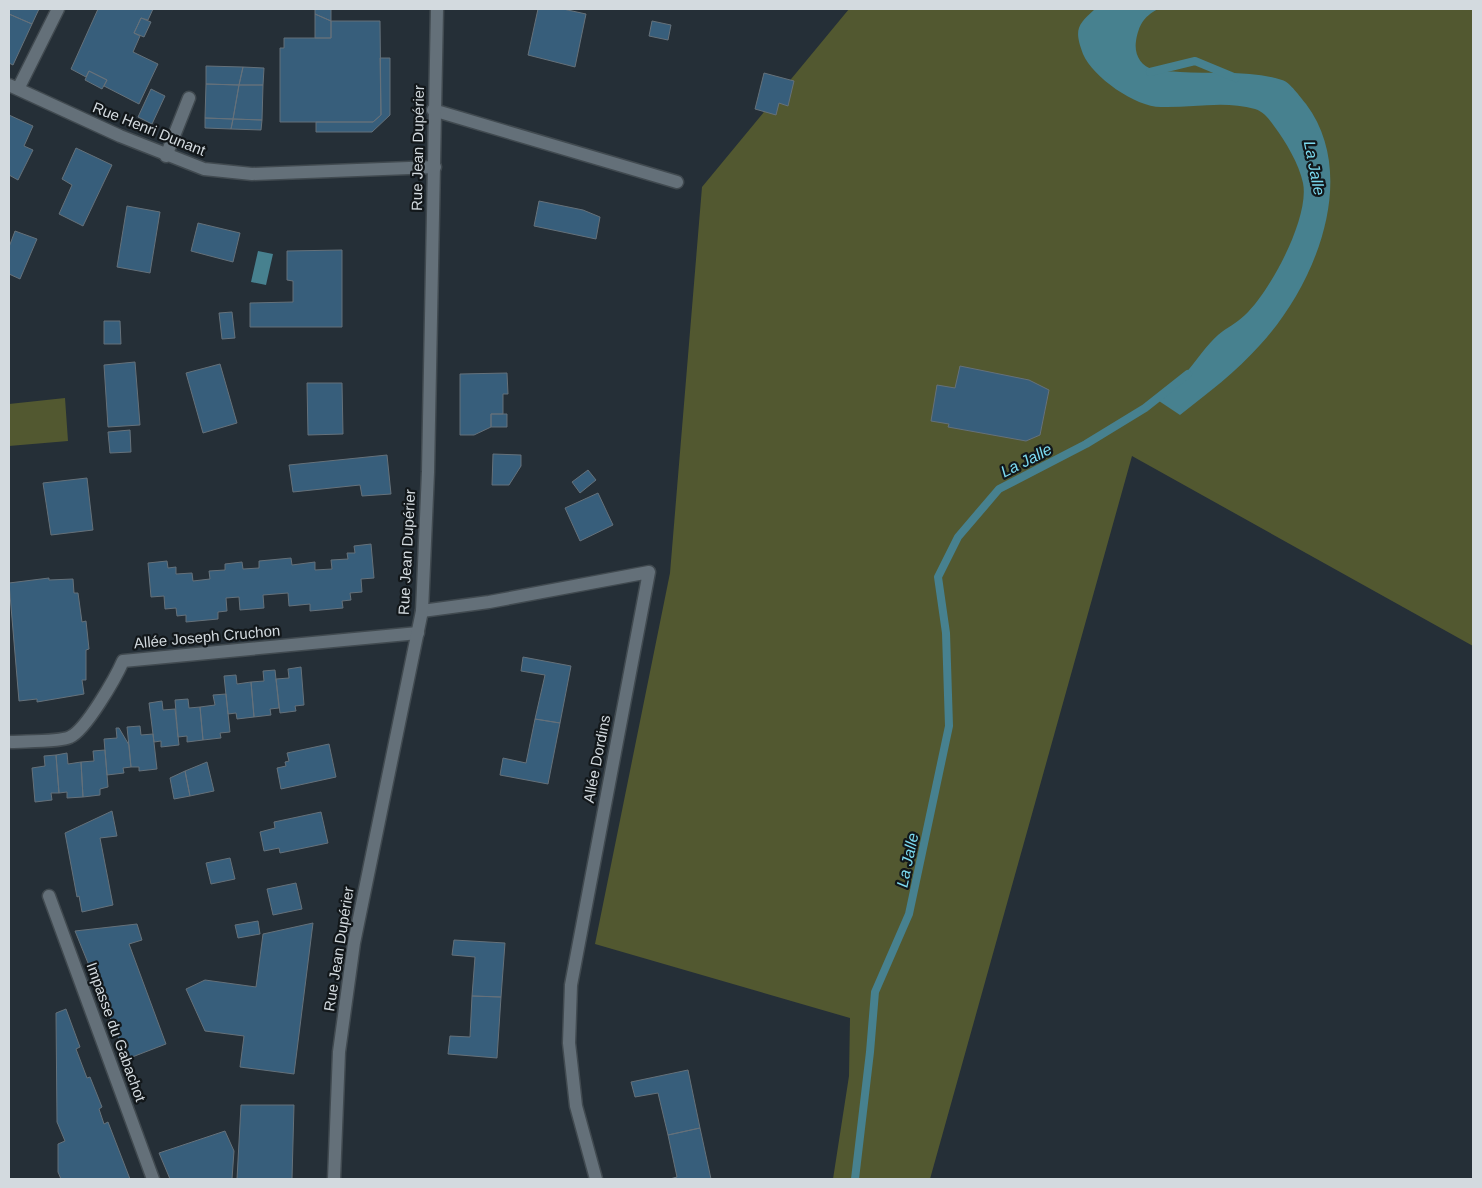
<svg xmlns="http://www.w3.org/2000/svg" width="1482" height="1188" viewBox="0 0 1482 1188" font-family="Arial,sans-serif">
	<style>
		.green { fill: #525830 }
		.water { fill: #47818f }
		.lines { fill: none; stroke-linecap: round; stroke-linejoin: round }
		.stream { stroke: #47818f; stroke-width: 8 }
		.building { fill: #375e7b; stroke: #65717a }
		.lane-casing { stroke: #414a50; stroke-width: 15 }
		.street-casing { stroke: #414a50; stroke-width: 15 }
		.secondary-casing { stroke: #414a50; stroke-width: 15 }
		.lane { stroke: #647079; stroke-width: 12 }
		.street { stroke: #647079; stroke-width: 12 }
		.secondary { stroke: #647079; stroke-width: 12 }
		.labels { text-anchor: middle; stroke-width: 4.5; stroke-linejoin: round; paint-order: stroke }
		.street-label { font-size: 15px; fill: #d3dadf; stroke: #12171a }
		.water-label { font-size: 16px; font-style: italic; fill: #7cdaf0; stroke: #12171a }
	</style>
	<rect width="100%" height="100%" fill="#252f37"/>
	<path class="green" d="M849 9H1473V646L1132 456 930 1179H833L849 1076 850 1018 595 944 670 573 702 187Z
		M65 398 68 441 9 446V404Z"/>
	<path class="water" d="M1095 9H1158C1143 17 1139 25 1136 41 1134 54 1140 66 1154 70 1161 72 1172 71 1180 72 1212 74 1252 70 1282 80 1290 82 1300 97 1306 104 1360 176 1315 286 1260 345 1236 372 1208 393 1180 415L1153 397C1184 386 1195 356 1218 335 1226 328 1237 323 1245 315 1270 292 1310 217 1303 183 1299 164 1286 142 1274 126 1269 119 1264 112 1255 109 1224 100 1192 108 1161 107 1135 107 1093 77 1083 54 1074 30 1077 25 1095 9Z
		M258 251 273 254 266 285 251 282Z"/>
	<g class="lines">
		<path class="stream" d="M1150 72 1195 61 1236 78
			M855 1179 870 1052 875 992 909 914 949 726 946 633 938 577 958 537 999 489 1086 444 1145 408 1188 374"/>
	</g>
	<path class="building" d="M9 9H39L32 24 9 14Z
		M98 9H153L148 20 141 18 134 33 140 36 133 52 158 64 139 104 104 86 107 80 89 71 86 77 71 69Z
		M315 9H331V21L315 14Z
		M538 9H563L586 14 575 67 528 55Z
		M9 14 32 24 13 65 9 63Z
		M315 14 331 21V38H315Z
		M141 18 151 22 144 37 134 33Z
		M331 21H380L381 115 373 122H280V48H284V38H331Z
		M652 21 671 25 668 40 649 36Z
		M380 58H390V115L372 132H316V122H373L381 115Z
		M206 66 243 67 239 85 206 84Z
		M243 67 264 68 263 85H239Z
		M89 71 107 80 102 89 85 80Z
		M764 73 794 81 788 106 779 103 776 115 755 109Z
		M206 84 239 85 233 119 205 118Z
		M239 85H263L262 120 233 119Z
		M151 89 165 96 152 124 138 117Z
		M9 115 33 126 24 146 33 150 18 180 9 175Z
		M205 118 233 119 231 129 205 128Z
		M233 119 262 120 261 130 231 129Z
		M76 148 112 165 83 226 59 214 72 185 62 179Z
		M539 201 583 210 600 217 596 239 534 226Z
		M127 206 160 212 150 273 117 267Z
		M198 223 240 233 233 262 191 251Z
		M15 231 37 239 20 279 9 274V247Z
		M342 250V327H250V303L293 302V281L287 280V251Z
		M232 312 235 338 222 339 219 313Z
		M104 321H120L121 344H104Z
		M135 362 140 425 108 427 104 365Z
		M220 364 237 423 203 433 186 373Z
		M960 366 1029 380 1049 390 1040 435 1026 441 948 427 949 424 931 421 937 385 955 388Z
		M507 373 508 394H503V414H491V427L474 435H460V374Z
		M307 383H342L343 434 308 435Z
		M491 414H507V427H491Z
		M130 430 131 452 110 453 108 432Z
		M493 454 521 455V466L509 485H492Z
		M387 455 391 494 362 496 360 485 293 492 289 465Z
		M588 470 596 480 580 493 572 482Z
		M87 478 93 530 51 535 43 483Z
		M598 493 613 525 580 541 565 508Z
		M371 544 374 578 361 579 362 592 350 593 351 600 342 601 343 608 310 611V604L289 606 288 593 263 595 264 608 240 610 239 597 226 598 227 611 218 612V619L186 622V615L177 616 176 608 165 609 164 596 151 597 148 563 167 561 168 568 176 567V574L192 573 193 581 210 579 209 571 225 570V564L242 562 243 569 259 568V561L291 558 292 565 315 562V570L332 569 331 560 348 559 347 553H355L354 546Z
		M49 578V580L73 579 74 593H78L82 622 86 621 89 649 86 650V680H82L84 694 37 702V699L19 701 9 583Z
		M523 657 571 666 560 723 535 719 545 675 521 671Z
		M301 667 304 705 295 706 296 711 280 713 276 679 289 678 288 669Z
		M275 670 279 708 270 709 271 715 254 717 251 682 264 681 263 671Z
		M236 675 237 684 251 682 254 717 237 719 236 713 228 714 224 676Z
		M226 694 230 732 220 733 221 738 203 740 200 707 215 705 213 695Z
		M188 699 189 708 200 707 203 740 187 742V736L178 737 175 700Z
		M162 701 163 710 175 709 179 745 161 747V741L154 742 149 703Z
		M535 719 560 723 548 784 500 775 503 758 526 763Z
		M140 726 141 735 153 734 157 769 139 771V767H131L127 727Z
		M116 728H119L129 745 131 767 123 768 124 773 107 775 104 739 117 738Z
		M329 744 336 777 281 789 277 768 286 766 285 762 289 761 287 753Z
		M105 750 108 787 100 789V795L83 797 81 762 94 761 93 751Z
		M67 753 68 764 81 762 83 797 67 798V792L59 793 56 755Z
		M56 755 59 793H51L52 800 35 802 32 768 45 766 44 756Z
		M207 762 214 791 190 796 185 771Z
		M185 771 190 796 174 799 170 778Z
		M112 811 117 836 100 838 113 905 82 912 79 896 77 897 65 833Z
		M321 812 328 843 280 853 279 848 264 851 260 832 275 828 274 822Z
		M230 858 235 879 211 884 206 863Z
		M296 883 302 909 273 915 267 889Z
		M258 921 260 934 238 938 235 925Z
		M313 923 294 1074 240 1067 244 1036 205 1031 186 989 205 980 256 987 263 934Z
		M137 924 142 940 129 944 166 1044 127 1059 75 931Z
		M454 940 505 943 501 997 472 996 475 957 452 955Z
		M472 996 501 997 497 1058 448 1054 450 1036 470 1037Z
		M66 1009 80 1047 76 1049 87 1078 90 1077 102 1107 99 1109 104 1124 108 1122 130 1179H61L58 1172V1144L65 1141 57 1122 56 1013Z
		M688 1070 700 1128 668 1135 658 1093 635 1097 631 1082Z
		M241 1105H294L292 1179H237Z
		M700 1128 711 1179H670L677 1177 668 1135Z
		M225 1131 234 1151 232 1179H170L159 1153Z"/>
	<g class="lines">
		<defs>
			<path id="lane" d="M433 110 677 182
				M166 156 189 98
				M49 896 153 1179"/>
			<path id="street" d="M9 85 120 136 204 169 252 174 435 167
				M18 89 58 9
				M422 611 489 602 649 572 571 985 569 1043 576 1106 596 1179
				M11 742C24 741 60 742 70 737 86 730 116 677 123 661L418 633"/>
			<path id="secondary" d="M334 1179 339 1052 354 943 422 611 428 472 437 9"/>
		</defs>
		<use href="#lane" class="lane-casing"/>
		<use href="#street" class="street-casing"/>
		<use href="#secondary" class="secondary-casing"/>
		<use href="#lane" class="lane"/>
		<use href="#street" class="street"/>
		<use href="#secondary" class="secondary"/>
	</g>
	<g class="labels">
		<g class="street-label">
			<text transform="translate(149 129) rotate(22)" y="5">Rue Henri Dunant</text>
			<text transform="translate(418 148) rotate(-89)" y="5">Rue Jean Dupérier</text>
			<text transform="translate(407 552) rotate(-87)" y="5">Rue Jean Dupérier</text>
			<text transform="translate(207 637) rotate(-5)" y="5">Allée Joseph Cruchon</text>
			<text transform="translate(597 759) rotate(-79)" y="5">Allée Dordins</text>
			<text transform="translate(339 949) rotate(-81)" y="5">Rue Jean Dupérier</text>
			<text transform="translate(116 1032) rotate(70)" y="5">Impasse du Gabachot</text>
		</g>
		<g class="water-label">
			<text transform="translate(1315 168) rotate(79)" y="6">La Jalle</text>
			<text transform="translate(1026 460) rotate(-27)" y="6">La Jalle</text>
			<text transform="translate(907 860) rotate(-78)" y="6">La Jalle</text>
		</g>
	</g>
	<rect width="1482" height="1188" fill="none" stroke="#d3dadf" stroke-width="20"/>
</svg>
